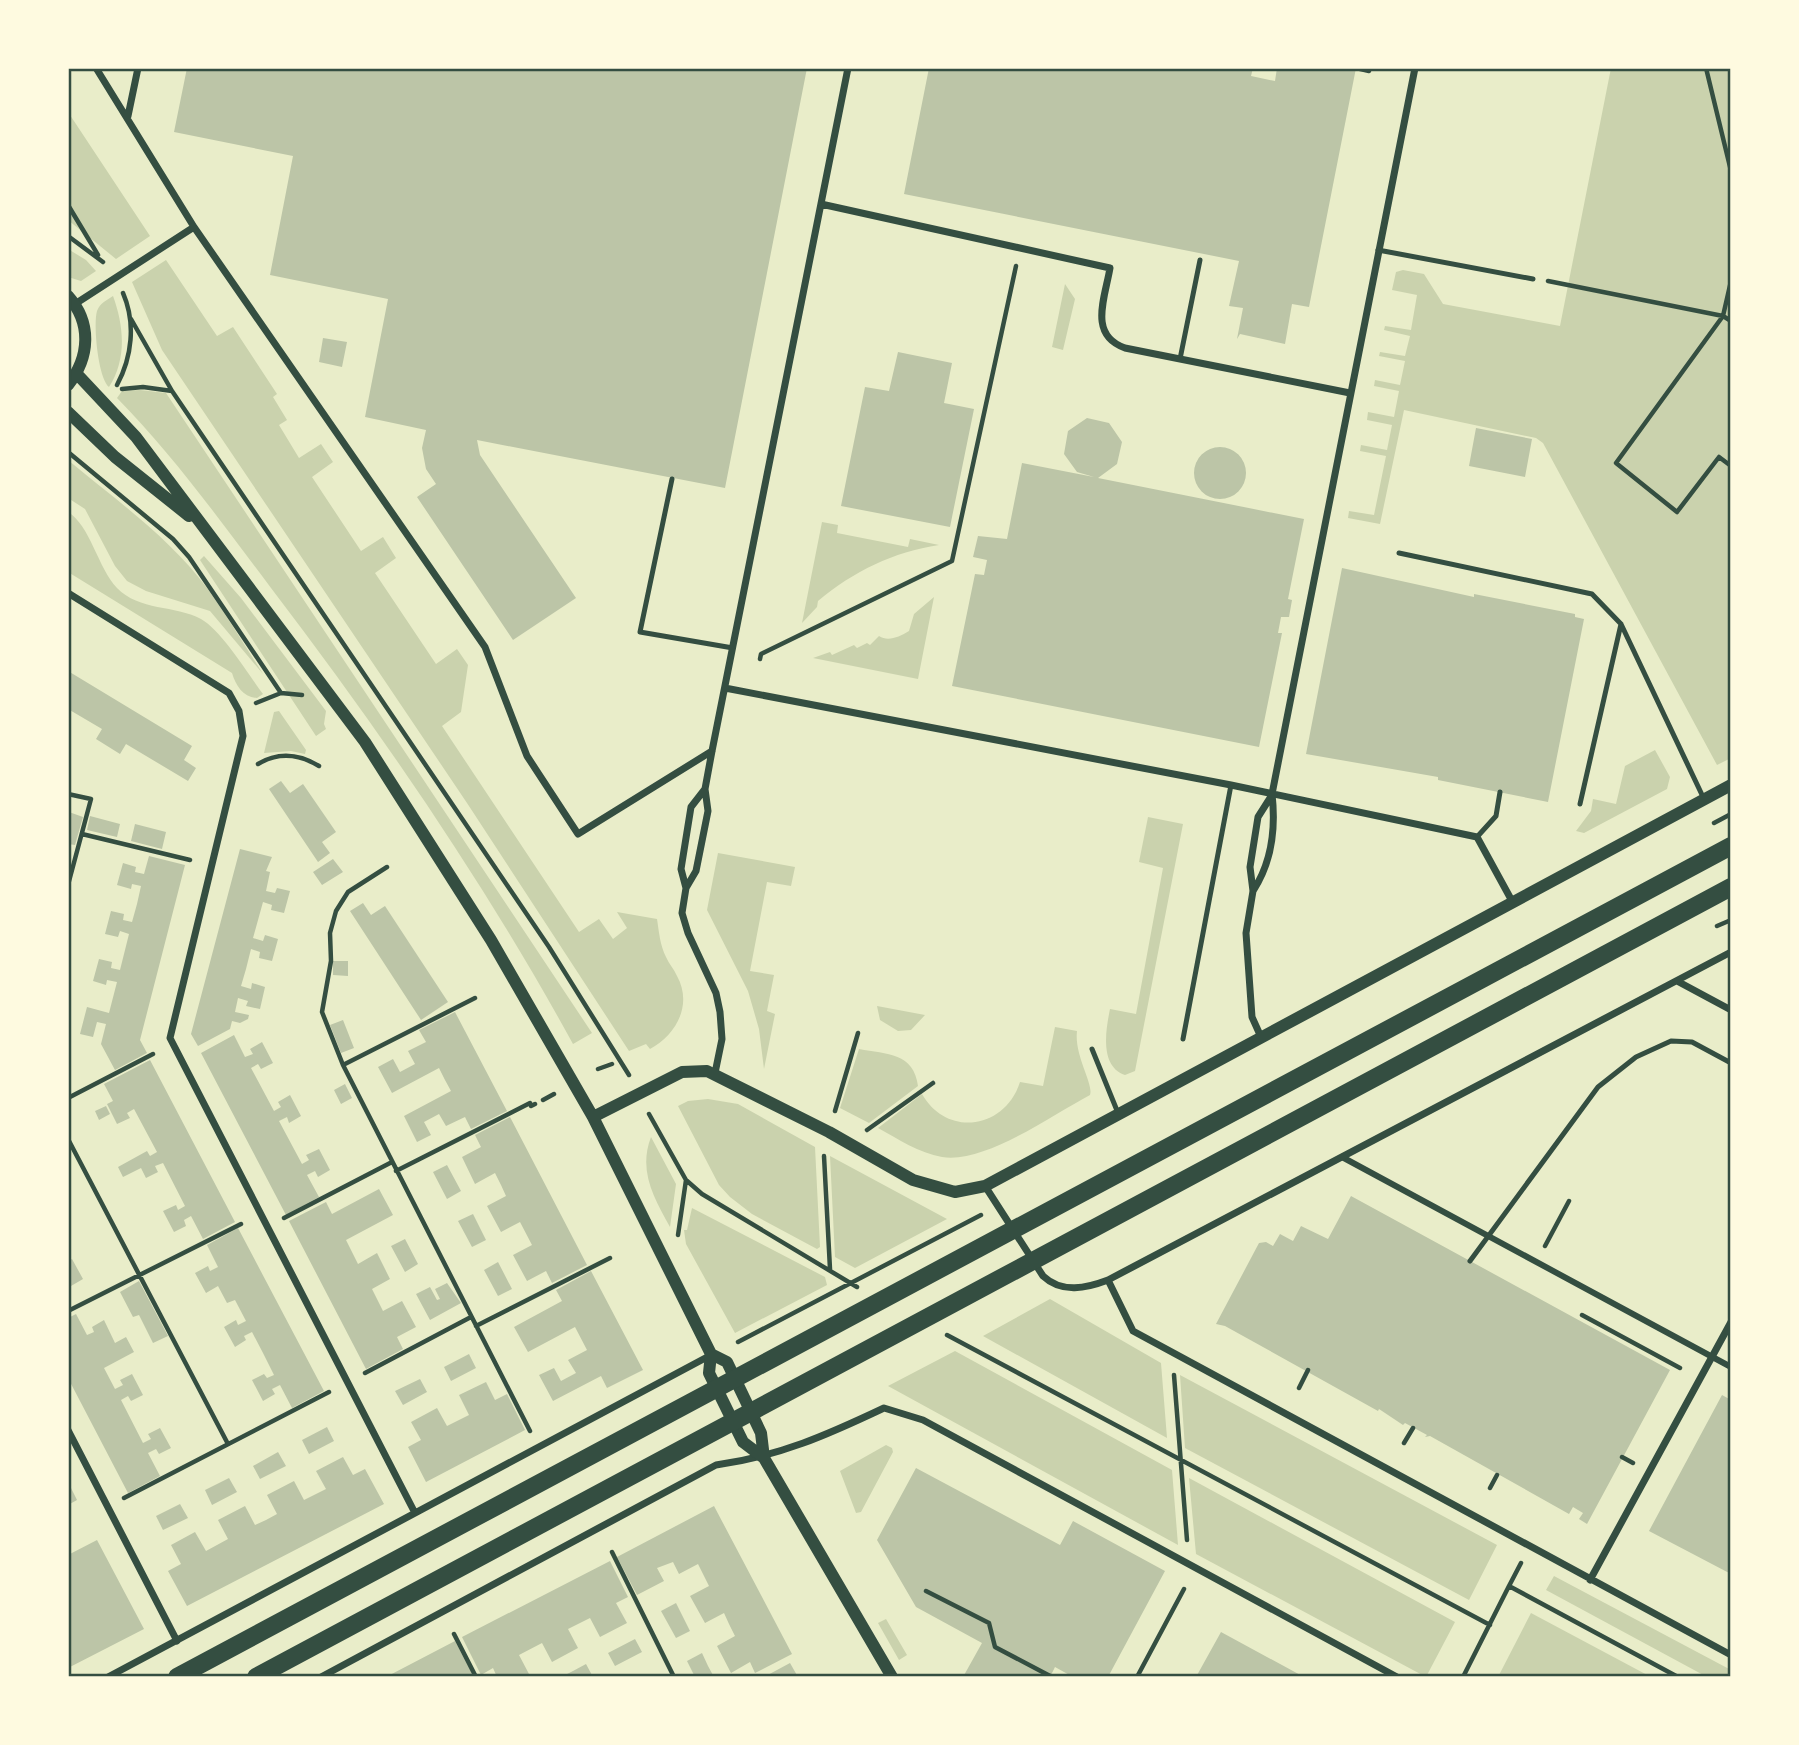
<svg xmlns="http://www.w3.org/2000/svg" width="1799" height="1745" viewBox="0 0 1799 1745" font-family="'Fira Sans Condensed',sans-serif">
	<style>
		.green { fill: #cad2ad }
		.building { fill: #bcc5a7 }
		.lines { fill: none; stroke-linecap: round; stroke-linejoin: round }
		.path { stroke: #344e41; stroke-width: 4.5 }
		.service { stroke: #344e41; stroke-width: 5 }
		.pedestrian { stroke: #344e41; stroke-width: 6 }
		.minor { stroke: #344e41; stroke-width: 7 }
		.tertiary { stroke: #344e41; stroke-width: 12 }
		.primary { stroke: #344e41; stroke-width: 18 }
		.neatline { fill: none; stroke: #344e41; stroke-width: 2.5 }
	</style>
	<rect width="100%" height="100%" fill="#e9edc9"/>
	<path class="green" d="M1611 68H1731V758L1717 765 1543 443 1536 438 1404 410 1380 524 1348 518 1349 511 1374 515 1386 456 1360 451 1361 445 1387 450 1392 425 1367 420 1368 412 1394 417 1399 391 1374 386 1375 380 1400 385 1405 361 1379 356 1380 352 1405 356 1410 336 1384 330 1385 326 1411 330 1417 295 1392 290 1396 272 1403 270 1424 274 1443 304 1560 326Z
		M68 112 150 236 116 259 68 220Z
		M68 249 86 260 96 271 81 281 68 277Z
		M166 260 217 336 233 327 277 394 273 397 287 420 279 425 299 458 321 444 333 462 312 477 361 551 383 537 396 558 375 573 436 664 457 649 468 665 461 712 442 726 579 932 599 919 613 939 627 928 617 912 657 919C659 932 660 945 666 957 669 964 674 969 677 976 693 1005 676 1035 650 1049L646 1044 629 1051 467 803 162 350 132 282Z
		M1065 284 1075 299 1063 350 1052 347Z
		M113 296C124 326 127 359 109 387 98 378 93 324 97 311 100 303 107 300 113 296Z
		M140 390 166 393 592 1033 573 1044C486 885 381 732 271 588 222 523 174 456 117 398L122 391Z
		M68 460C116 500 170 538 207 588 227 616 245 646 263 674L210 611 146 591 127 581 115 566 85 509 68 498Z
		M68 512C90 525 98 568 117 588 139 611 175 605 201 619 222 631 248 674 263 694L257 698C243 697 236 686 232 673L68 572Z
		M822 522 838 525 837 533 908 547 910 539 939 545C893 552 854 571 818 601L817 607 802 623Z
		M204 556 241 598 326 711 324 724 326 729 316 736 200 560Z
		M934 597 918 679 813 658 830 652 832 655 854 645 857 648 867 643 870 645 879 636C888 642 899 637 909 631L914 614Z
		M279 711 306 750 305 754 291 751 264 753 274 712Z
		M1655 750 1670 777 1667 789 1584 833 1576 831 1591 811 1593 799 1616 804 1625 766Z
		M1148 817 1183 824 1135 1071 1125 1075C1099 1066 1106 1029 1110 1009L1136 1014 1163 868 1139 862Z
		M718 853 795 867 791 886 767 882 750 971 774 975 767 1011 775 1014 764 1069 759 1029 748 991 707 910Z
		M877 1006 925 1015 911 1030 898 1031 880 1020Z
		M1055 1027 1077 1031C1074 1056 1094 1084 1090 1095 1052 1115 985 1164 942 1157 919 1153 898 1139 878 1128L922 1094C947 1138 1005 1129 1020 1082L1043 1086Z
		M859 1049C887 1054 914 1053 918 1086L869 1123 840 1108Z
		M708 1099 738 1104 815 1147 820 1247 817 1249 752 1214 730 1197 719 1185 678 1106 688 1101Z
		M651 1137 676 1184 670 1227C654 1198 638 1171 651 1137Z
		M830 1156 947 1219 855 1268 835 1257Z
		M692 1208 825 1277 827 1285 735 1333 686 1244 684 1230H687Z
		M1050 1299 1161 1363 1167 1438 983 1336Z
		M955 1351 1172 1470 1178 1545 888 1386Z
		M1180 1375 1497 1545 1469 1600 1185 1448Z
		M886 1445 892 1448 893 1452 861 1512 856 1513 840 1471Z
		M1189 1478 1455 1622 1426 1677 1196 1554Z
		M1554 1576 1731 1670V1677H1707L1546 1590Z
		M1531 1613 1651 1677H1498Z
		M886 1619 907 1655 899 1660 878 1623Z"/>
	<path class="building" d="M187 68H807L725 488 477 440 480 455 576 598 513 640 417 497 436 484 426 469 422 448 426 430 365 417 388 299 270 275 293 156 174 132Z
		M929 68H1253L1251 76 1275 81 1277 68H1356L1309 307 1292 304 1285 344 1240 334 1237 339 1243 308 1229 306 1239 261 904 194Z
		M323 338 347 342 342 367 319 362Z
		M898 352 952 363 944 403 974 409 950 527 841 506 865 387 889 391Z
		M1087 418 1109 423 1122 442 1117 464 1098 478 1304 519 1288 599 1292 600 1289 617H1281L1278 633H1282L1259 747 952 686 975 574 984 575 987 560 973 557 978 536 1007 539 1022 463 1094 477 1077 472 1064 454 1068 431Z
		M1476 428 1532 439 1525 477 1469 466Z
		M1194 473a26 26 0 1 1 52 0a26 26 0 1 1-52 0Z
		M1342 568 1474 597V594L1575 614V617L1584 619 1548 802 1438 780V777L1306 754Z
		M68 671 192 746 184 760 196 768 188 781 126 744 120 754 96 739 102 729 68 709Z
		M281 781 290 793 303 784 336 832 322 842 330 853 318 862 269 789Z
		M69 812 83 817 75 845 68 844Z
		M90 816 120 824 117 837 87 830Z
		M135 824 166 832 162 849 131 841Z
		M240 849 272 857 266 871 270 872 266 891 275 893 277 888 290 891 284 913 271 910 272 905 263 902 253 938 263 941 265 935 278 939 272 961 259 958 260 952 251 949 246 969 241 986 251 989 252 983 265 987 260 1009 246 1006 248 1001 238 998 235 1012 249 1015 248 1019 240 1023 232 1021 230 1029 198 1046 191 1034Z
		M149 856 185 865 140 1040 147 1053 115 1070 101 1044 106 1024 97 1022 93 1037 80 1034 87 1007 109 1013 117 982 107 980 106 985 93 981 99 959 112 962 111 968 120 970 129 934 120 931 118 937 105 934 111 911 124 914 123 920 132 922 137 904 141 886 132 884 131 889 117 885 123 863 136 867 135 872 144 874Z
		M333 859 343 872 322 885 313 872Z
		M363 903 371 915 385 906 448 1002 421 1020 350 911Z
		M333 961H348V976L333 975Z
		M455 1012 507 1111 471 1129 465 1117 446 1126 439 1114 424 1122 431 1135 417 1142 404 1116 451 1091 445 1080 439 1068 392 1093 378 1067 393 1059 400 1072 415 1064 408 1051 426 1042 419 1030Z
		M343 1020 354 1048 341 1053 330 1025Z
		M234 1035 245 1057 253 1054 250 1049 262 1042 273 1063 261 1069 258 1064 251 1068 274 1111 281 1107 278 1102 290 1095 301 1116 289 1123 287 1117 279 1121 302 1164 309 1160 306 1155 319 1149 330 1170 318 1177 315 1171 307 1175 319 1197 286 1215 201 1053Z
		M150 1060 235 1222 203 1239 191 1216 184 1220 186 1226 174 1232 163 1211 176 1205 178 1210 185 1206 163 1163 155 1166 158 1172 146 1178 141 1168 123 1177 118 1167 147 1151 150 1156 157 1152 134 1109 127 1113 130 1118 117 1124 107 1104 113 1101 104 1084Z
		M345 1084 352 1098 341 1104 334 1090Z
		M106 1106 110 1114 99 1120 95 1111Z
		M510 1117 587 1265 552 1283 546 1271 527 1281 513 1255 532 1245 520 1222 501 1232 487 1206 506 1196 501 1185 495 1173 475 1184 462 1157 481 1147 475 1135Z
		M447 1165 461 1191 447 1199 433 1172Z
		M379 1189 393 1215 346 1240 358 1264 377 1253 390 1279 372 1289 383 1311 402 1301 416 1327 397 1337 403 1349 366 1369 289 1221 326 1202 332 1214Z
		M1351 1196 1670 1370 1587 1524 1579 1519 1583 1513 1573 1507 1569 1514 1430 1436 1425 1437 1427 1435 1405 1423 1403 1425 1379 1409 1378 1411 1225 1326 1216 1324 1259 1243 1266 1242 1273 1246 1280 1234 1293 1241 1301 1226 1328 1239Z
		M473 1214 486 1240 472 1247 458 1221Z
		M238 1228 324 1391 292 1408 280 1385 272 1389 275 1394 263 1401 252 1380 264 1374 267 1378 274 1375 263 1353 252 1332 244 1336 246 1340 235 1347 224 1327 236 1320 238 1325 246 1321 235 1300 227 1303 218 1286 206 1293 195 1273 208 1266 210 1271 218 1267 207 1245Z
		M405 1239 418 1264 405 1272 391 1246Z
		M72 1259 83 1279 71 1286 68 1261Z
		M498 1262 512 1289 498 1296 484 1270Z
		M591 1271 643 1370 607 1388 601 1376 553 1401 539 1375 554 1368 561 1381 576 1373 568 1360 587 1350 575 1327 528 1352 514 1327 562 1301 556 1290Z
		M139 1281 168 1336 153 1343 139 1315 133 1317 120 1292Z
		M447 1283 461 1303 430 1320 416 1294 430 1287 437 1300 440 1299 435 1289Z
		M76 1314 87 1335 94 1332 92 1327 104 1320 115 1343 126 1337 134 1352 104 1368 115 1389 123 1385 120 1380 132 1374 143 1395 131 1401 128 1396 121 1400 143 1443 151 1439 148 1434 160 1428 171 1448 159 1454 156 1449 148 1453 160 1476 128 1493 68 1378V1318Z
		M469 1354 476 1368 451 1381 444 1367Z
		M420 1379 427 1392 403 1405 395 1391Z
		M486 1382 495 1400 507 1394 525 1430 426 1482 408 1447 421 1440 411 1422 437 1408 447 1426 469 1415 459 1395Z
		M1722 1395 1731 1400V1574L1649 1531Z
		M327 1427 334 1441 309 1454 302 1440Z
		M278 1452 286 1466 260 1479 253 1466Z
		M343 1457 353 1475 365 1469 384 1504 187 1606 168 1571 181 1564 171 1545 195 1532 206 1551 228 1539 218 1520 245 1506 255 1525 266 1520 277 1514 267 1495 294 1481 304 1500 326 1489 316 1471Z
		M916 1468 1060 1545 1073 1521 1165 1571 1108 1677H1073L1055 1667 1050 1677H963L982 1643 916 1607 877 1540Z
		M229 1478 237 1492 212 1505 205 1490Z
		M68 1482 77 1500 68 1505Z
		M180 1504 188 1518 163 1530 156 1516Z
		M714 1506 792 1654 755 1673 750 1662 731 1673 717 1646 735 1636 729 1624 724 1613 705 1623 690 1596 709 1586 698 1564 679 1574 673 1562 657 1568 664 1581 637 1595 617 1557Z
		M97 1540 144 1629 68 1668V1555Z
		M610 1561 628 1597 616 1603 627 1623 600 1637 590 1618 568 1629 578 1648 552 1662 542 1643 519 1655 529 1674 497 1677 493 1668 481 1675 462 1637Z
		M676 1603 690 1631 676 1638 661 1611Z
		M1221 1632 1304 1677H1196Z
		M635 1639 642 1652 615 1666 608 1653Z
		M455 1641 474 1677H386Z
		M702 1653 708 1666 714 1677H695L687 1661Z
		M790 1663 798 1677H764Z
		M586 1664 593 1677H561L573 1671Z"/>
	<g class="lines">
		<path class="path" d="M1356 68 1369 71
			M1706 68 1731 171
			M68 205 98 255
			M68 236 103 262
			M1548 281 1723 316 1731 321
			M1731 281 1723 316 1616 463 1677 512 1719 457 1731 466
			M131 319 172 391 549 947 629 1075
			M117 385C132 357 136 323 123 293
			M122 389 143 387 172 391
			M68 452 173 539 189 557 281 693 302 695
			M760 659 761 654 952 561 1016 266
			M256 703 281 693
			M258 764C278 752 299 754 319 766
			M68 794 91 799 68 885
			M1714 823 1731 814
			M82 834 190 860
			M387 867 348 892 336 911 330 933 331 961 322 1012 343 1065 530 1431
			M1717 926 1731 920
			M343 1065 475 998
			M598 1069 612 1064
			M68 1098 153 1054
			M543 1100 554 1094
			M531 1106 535 1104
			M835 1111 858 1033
			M649 1114 686 1180 702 1194 857 1287
			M867 1130 933 1083
			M68 1139 228 1444
			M824 1156 830 1269
			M396 1171 530 1103
			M284 1218 392 1162
			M678 1235 686 1180
			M1545 1246 1569 1201
			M68 1311 241 1224
			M1582 1315 1680 1368
			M476 1326 610 1258
			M947 1335 1490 1625
			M738 1342 981 1215
			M365 1373 471 1317
			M1174 1375 1187 1540
			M1299 1388 1308 1370
			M1404 1443 1413 1428
			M1622 1457 1633 1463
			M1490 1488 1497 1475
			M124 1498 329 1392
			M612 1552 674 1677
			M1509 1586 1521 1563
			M926 1591 989 1623 995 1647 1052 1677
			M454 1634 476 1677
			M1137 1677 1184 1589
			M1463 1677 1509 1586 1678 1677"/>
		<path class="service" d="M1378 250 1533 279
			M1180 359 1200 260
			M672 479 640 632 733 648
			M1399 553 1592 594 1621 624 1704 799
			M1580 804 1621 624
			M1477 837 1496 816 1500 792
			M1183 1039 1231 785
			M1092 1049 1118 1113
			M1470 1261 1598 1087 1636 1057 1671 1041 1692 1042 1731 1063"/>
		<path class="pedestrian" d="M1342 1157 1731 1367"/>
		<path class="minor" d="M96 68 194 227 485 647 527 756 578 834 712 751
			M128 116 138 68
			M821 204 1110 268C1105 298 1088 335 1125 348L1350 393
			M75 304 194 227
			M68 593 229 693 239 711 243 736 170 1038 415 1513
			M725 688 1231 785 1477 837 1512 901
			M705 789 691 807 681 869 686 888 682 913 688 933 716 993 720 1012 722 1039 715 1073
			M686 888 696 871 708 811 705 789 712 751 848 68
			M1253 891C1272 862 1276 829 1272 794L1415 68
			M1677 981 1731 1010
			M1261 1037 1252 1017 1246 933 1253 891 1250 867 1258 817 1272 795
			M985 1186 1043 1276C1062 1294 1087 1288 1108 1280L1731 952
			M1108 1280 1133 1331 1731 1655
			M68 1430 177 1641
			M1590 1580 1731 1322
			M108 1677 711 1355
			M321 1677 716 1465C780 1456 827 1435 884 1408L923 1420 1397 1677"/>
		<path class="tertiary" d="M68 296C92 323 90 357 68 385
			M77 374 136 437 365 742 491 940 593 1117 711 1354
			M68 412 115 457 189 516
			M593 1117 682 1072 707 1071 829 1132 913 1180 955 1192 985 1186 1731 785
			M711 1354 709 1373 743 1442 764 1458 892 1677
			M711 1354 727 1362 761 1433 764 1458"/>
		<path class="primary" d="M177 1677 1731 846
			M256 1677 1731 887"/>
	</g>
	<rect width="1799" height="1745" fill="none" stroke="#fefae0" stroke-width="140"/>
	<rect x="70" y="70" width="1659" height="1605" class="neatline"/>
</svg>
